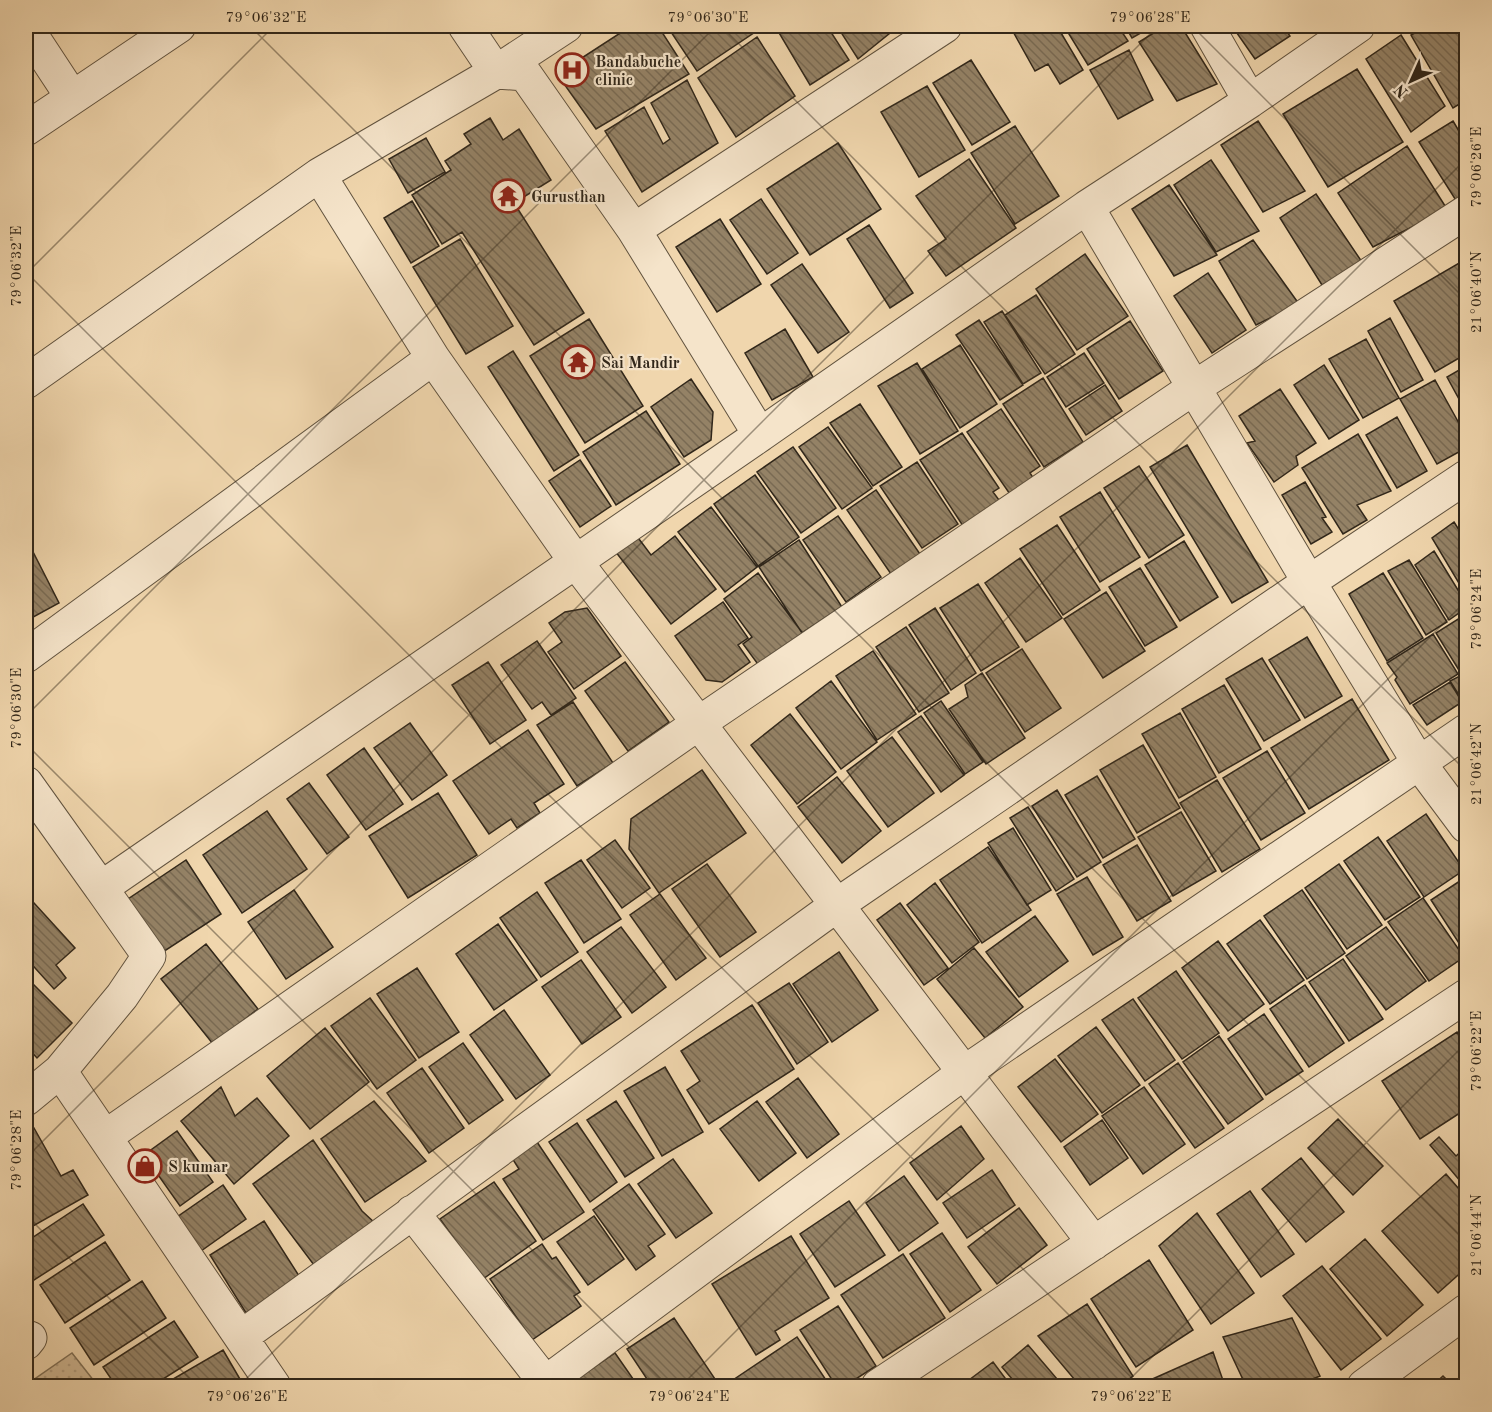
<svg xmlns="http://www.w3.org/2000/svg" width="1492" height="1412" viewBox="0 0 1492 1412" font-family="'Old Standard TT',serif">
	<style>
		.green { fill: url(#green-dots); stroke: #807057; stroke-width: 1.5 }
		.building { fill: url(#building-back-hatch); stroke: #31271a; stroke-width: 1.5 }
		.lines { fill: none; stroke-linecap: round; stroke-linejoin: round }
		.minor-casing { stroke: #61533f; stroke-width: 35 }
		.minor { stroke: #f5e4ca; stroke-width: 33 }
		.ticks { fill: none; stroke: #31271a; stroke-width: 1.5; stroke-opacity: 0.45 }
		.labels { text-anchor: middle; stroke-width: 4.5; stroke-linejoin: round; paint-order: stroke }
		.poi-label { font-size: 16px; font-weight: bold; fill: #31271a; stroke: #f5e4ca; text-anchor: start }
		.neatline { fill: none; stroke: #31271a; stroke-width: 2 }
		.ticks-label { font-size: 15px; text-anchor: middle; fill: #31271a }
	</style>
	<defs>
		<pattern id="green-dots" width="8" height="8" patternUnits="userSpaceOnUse" patternTransform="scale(1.5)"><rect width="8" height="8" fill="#d0b894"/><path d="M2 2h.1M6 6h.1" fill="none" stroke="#b39e7f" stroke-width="1.8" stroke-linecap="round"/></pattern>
		<pattern id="building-back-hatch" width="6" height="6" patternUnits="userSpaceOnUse" patternTransform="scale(1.5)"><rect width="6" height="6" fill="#948266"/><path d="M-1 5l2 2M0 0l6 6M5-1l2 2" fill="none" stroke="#796a53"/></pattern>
	</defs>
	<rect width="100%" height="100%" fill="#f0d6ad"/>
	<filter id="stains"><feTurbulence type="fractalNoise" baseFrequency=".00333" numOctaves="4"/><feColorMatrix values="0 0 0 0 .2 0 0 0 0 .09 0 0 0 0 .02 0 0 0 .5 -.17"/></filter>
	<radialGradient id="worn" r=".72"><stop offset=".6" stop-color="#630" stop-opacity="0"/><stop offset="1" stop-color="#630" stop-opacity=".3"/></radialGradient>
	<path class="green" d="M72 1353 98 1386H26V1385Z"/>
	<path class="building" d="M631 26H658L689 74 596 129 557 74Z
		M667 26H764L697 71Z
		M775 26H827L849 60 810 85Z
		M837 26H886L890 33 858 59Z
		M1015 26H1057L1083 70 1060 84 1048 64 1035 71 1011 28Z
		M1064 26H1118L1128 41 1088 65Z
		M1125 26H1153L1132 38Z
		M1165 26H1181L1217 84 1177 101 1139 42Z
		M1232 26H1283L1290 36 1255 59Z
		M1428 26H1461L1466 35V100L1453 108 1411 35Z
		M1401 35 1445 106 1411 132 1366 59Z
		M757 37 795 96 736 137 698 78Z
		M1129 50 1153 100 1118 119 1090 70Z
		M971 60 1010 122 972 145 933 83Z
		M1357 69 1403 142 1328 187 1283 114Z
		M687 80 718 143 642 192 605 131 644 107 663 144 670 139 651 103Z
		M927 86 965 150 919 177 881 112Z
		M490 118 503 140 519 129 551 180 514 203 584 313 534 345 462 232 442 244 412 195 451 170 445 161 471 144 464 134Z
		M1258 121 1305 191 1263 212 1221 145Z
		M1453 121 1466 143V196L1457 202 1419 142Z
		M1015 126 1059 196 1015 224 971 153Z
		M426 138 445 172 408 193 389 159Z
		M838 143 881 209 810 255 767 189Z
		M1407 146 1447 209 1373 247 1338 193Z
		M969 159 1016 228 946 276 928 251 946 239 916 196Z
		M1211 160 1259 231 1216 252 1174 185Z
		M1169 185 1217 255 1174 276 1132 209Z
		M1316 194 1364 265 1322 285 1280 218Z
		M761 199 798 253 767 274 730 220Z
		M412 201 439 246 411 263 384 218Z
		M720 219 761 284 717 312 676 247Z
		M869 225 913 293 890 308 847 239Z
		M460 239 513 326 466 354 413 267Z
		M1253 240 1299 304 1256 325 1219 261Z
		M1085 254 1128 316 1077 350 1036 289Z
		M1466 259V354L1435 372 1394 301Z
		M802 264 849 332 818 353 771 285Z
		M1208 273 1246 330 1212 353 1174 296Z
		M1036 295 1075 354 1045 374 1005 315Z
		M1002 311 1041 373 1023 384 984 322Z
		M1390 318 1423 380 1401 392 1368 331Z
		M589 319 643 406 585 443 530 356Z
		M979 320 1023 385 1000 400 956 335Z
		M1130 321 1163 371 1119 399 1087 349Z
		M785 329 813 377 772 400 745 353Z
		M1366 339 1399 398 1363 418 1329 359Z
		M960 345 997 404 960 428 922 369Z
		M513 351 579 455 554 471 488 367Z
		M1084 353 1104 383 1066 407 1047 377Z
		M917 363 958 431 920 454 878 386Z
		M1324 365 1359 420 1329 439 1294 385Z
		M1466 366V412L1447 377Z
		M1043 378 1083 442 1044 467 1003 404Z
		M691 379 713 412 711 440 684 457 651 407Z
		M1435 380 1466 436V448L1437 464 1400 399Z
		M1105 385 1122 411 1086 435 1069 409Z
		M1280 389 1316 443 1296 456 1298 465 1274 482 1247 443 1255 441 1239 416Z
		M860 404 902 467 873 486 830 423Z
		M1001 409 1040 466 1030 473 1037 484 1014 500 967 432Z
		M646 411 680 464 616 505 583 452Z
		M1397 417 1427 471 1397 488 1366 435Z
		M828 427 872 488 842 509 799 447Z
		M962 433 999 488 993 492 1002 504 965 529 920 460Z
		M1358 434 1391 491 1357 505 1367 520 1343 534 1302 468Z
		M1187 445 1268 582 1232 603 1150 467Z
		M793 447 836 508 801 533 757 472Z
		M580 460 611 506 580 527 549 481Z
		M917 462 958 524 922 548 880 486Z
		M1139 466 1184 535 1149 558 1104 488Z
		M755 475 799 537 758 566 714 504Z
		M1305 482 1326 517 1322 518 1332 532 1311 544 1282 495Z
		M876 490 920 554 891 574 847 510Z
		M1100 492 1140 557 1100 582 1060 517Z
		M711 507 757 567 725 592 678 532Z
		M838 516 881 577 846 602 803 540Z
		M1454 522 1464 538 1466 536V595L1432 538Z
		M1057 525 1100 590 1063 615 1020 549Z
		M636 535 651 555 675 536 716 589 671 624 615 551Z
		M26 538 59 603 26 621Z
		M799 540 842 607 802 633 759 567Z
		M1184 541 1218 597 1180 621 1145 565Z
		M1434 551 1466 603V608L1449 620 1415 565Z
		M1020 558 1062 618 1026 642 985 583Z
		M1409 560 1447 622 1426 635 1388 571Z
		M1140 568 1177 627 1145 646 1109 587Z
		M758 573 804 635 760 667 743 644 752 637 724 599Z
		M1383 573 1423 638 1387 661 1349 594Z
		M978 584 1019 647 981 671 940 608Z
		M1106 592 1145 651 1103 678 1064 619Z
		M723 602 748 638 738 645 750 662 722 682 706 680 675 636Z
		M587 608 621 656 574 689 548 652 562 642 549 623 565 612Z
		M935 608 976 673 951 690 909 625Z
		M1466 614V706L1450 681 1462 675 1436 633Z
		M906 627 949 693 919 712 876 647Z
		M1433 634 1458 674 1410 704 1395 680 1397 677 1387 663Z
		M1307 637 1342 696 1305 718 1269 660Z
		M537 641 576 698 551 715 542 702 532 709 501 665Z
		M1022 649 1061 708 1025 732 986 673Z
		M873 651 916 714 877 740 836 676Z
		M1262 658 1300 720 1264 741 1226 679Z
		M488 662 526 720 490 744 452 685Z
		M625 662 669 722 628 751 585 691Z
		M982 673 1025 738 986 764 949 709 968 697 965 685Z
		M831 681 877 742 841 769 796 708Z
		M1450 682 1462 702 1427 725 1413 705Z
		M1224 685 1261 749 1219 773 1182 709Z
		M1352 699 1389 760 1309 809 1271 748Z
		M941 701 983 762 965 774 924 713Z
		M573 702 613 763 577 786 537 725Z
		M1180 713 1216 777 1179 798 1142 734Z
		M790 714 836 772 797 804 751 745Z
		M921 716 964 775 941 792 898 732Z
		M410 723 447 775 412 800 374 748Z
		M528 730 564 784 534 803 540 813 517 828 511 819 489 834 453 781Z
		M892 737 934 793 888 827 847 771Z
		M1143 745 1180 808 1137 833 1100 770Z
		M364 748 403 804 366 830 327 775Z
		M1267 751 1305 813 1261 840 1223 778Z
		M702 770 746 833 659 893 629 849 631 819Z
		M1097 776 1135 839 1103 858 1065 795Z
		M837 777 881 831 842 863 798 807Z
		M1217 780 1260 849 1222 872 1180 803Z
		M309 783 349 837 327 854 287 799Z
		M1057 790 1101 862 1077 877 1032 806Z
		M438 793 477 855 408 898 369 836Z
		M1028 807 1074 879 1056 891 1010 818Z
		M267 811 307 869 242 913 203 855Z
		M1181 812 1216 871 1173 896 1138 837Z
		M1426 814 1464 870 1424 897 1387 841Z
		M1013 828 1051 890 1027 905 988 843Z
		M1378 837 1420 897 1385 920 1344 861Z
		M615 840 650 888 622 908 587 860Z
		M1137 845 1171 901 1137 921 1103 865Z
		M988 847 1031 910 982 943 940 880Z
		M186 860 221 914 163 952 128 899Z
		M581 860 621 919 584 943 545 883Z
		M707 864 756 932 720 957 672 889Z
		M1339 864 1382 925 1347 949 1305 888Z
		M1087 877 1123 937 1093 955 1057 894Z
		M1466 877V954L1431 900Z
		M935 883 979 942 952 963 907 905Z
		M294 890 333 947 286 979 248 922Z
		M1302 890 1345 953 1307 979 1264 916Z
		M537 892 578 952 541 977 500 918Z
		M660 894 706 958 676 980 630 915Z
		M1423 898 1464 957 1429 981 1388 922Z
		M34 903 75 948 56 965 66 978 54 989 26 958V911Z
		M900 903 948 968 924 985 877 920Z
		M1035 916 1068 961 1019 997 986 952Z
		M1260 920 1304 980 1270 1004 1227 944Z
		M498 924 537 980 494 1010 456 954Z
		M621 927 666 987 632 1013 587 952Z
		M1386 927 1426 981 1386 1010 1346 956Z
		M1218 941 1264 1004 1228 1031 1182 968Z
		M206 944 258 1009 213 1044 161 979Z
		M974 948 1023 1007 985 1038 937 979Z
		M839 952 878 1010 832 1042 793 984Z
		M1343 959 1383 1019 1349 1041 1309 982Z
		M581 960 621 1017 582 1044 542 987Z
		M417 968 459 1032 419 1058 377 994Z
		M1176 971 1219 1033 1182 1059 1138 998Z
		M26 977 72 1023 37 1058 26 1046Z
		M789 983 828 1042 797 1064 758 1003Z
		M1305 985 1344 1043 1309 1067 1270 1009Z
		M370 998 416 1060 377 1089 331 1026Z
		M1133 999 1175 1060 1145 1081 1102 1020Z
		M752 1005 794 1069 709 1124 687 1090 700 1081 681 1051Z
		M504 1010 550 1075 516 1099 470 1035Z
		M1264 1014 1303 1071 1266 1095 1228 1039Z
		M1096 1027 1140 1085 1102 1113 1058 1056Z
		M325 1028 369 1082 310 1129 267 1076Z
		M1457 1032 1466 1047V1109L1420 1139 1382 1081Z
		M1219 1036 1263 1099 1228 1124 1183 1062Z
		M463 1043 503 1100 469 1124 429 1067Z
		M1055 1059 1098 1114 1061 1142 1018 1087Z
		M1178 1063 1224 1128 1195 1148 1149 1084Z
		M665 1067 703 1132 662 1156 624 1091Z
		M422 1068 464 1128 429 1153 387 1093Z
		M798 1078 839 1134 807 1158 766 1102Z
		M221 1087 235 1116 257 1098 289 1136 234 1184 181 1121Z
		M1144 1087 1185 1144 1143 1174 1102 1116Z
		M374 1101 426 1161 365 1202 321 1139Z
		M616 1101 654 1158 625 1177 587 1120Z
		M757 1101 796 1153 759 1181 720 1129Z
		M1338 1119 1383 1166 1353 1195 1308 1148Z
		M1102 1120 1128 1158 1090 1185 1064 1147Z
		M577 1123 617 1182 590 1202 549 1142Z
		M961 1126 984 1159 937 1200 910 1163Z
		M34 1128 61 1176 73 1170 88 1195 26 1230V1133Z
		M177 1131 213 1182 180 1206 144 1155Z
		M1439 1137 1456 1156 1466 1147V1188L1430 1145Z
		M313 1140 362 1211 377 1225 317 1269 253 1184Z
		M537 1142 584 1212 543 1240 503 1179 519 1169 512 1158Z
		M1301 1158 1344 1212 1306 1242 1262 1189Z
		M673 1159 712 1213 676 1238 638 1184Z
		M992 1170 1015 1205 967 1238 943 1203Z
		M1446 1174 1466 1197V1268L1438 1293 1382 1231Z
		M904 1176 938 1223 899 1251 866 1203Z
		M494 1182 536 1241 483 1279 440 1219Z
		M629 1184 665 1234 648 1246 655 1256 636 1270 593 1210Z
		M223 1185 246 1219 201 1251 177 1217Z
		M1250 1191 1294 1254 1261 1277 1217 1214Z
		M849 1201 885 1255 835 1287 800 1234Z
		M83 1204 104 1235 31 1282 26 1273V1242Z
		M1019 1208 1047 1245 997 1284 968 1247Z
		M1197 1213 1254 1293 1211 1324 1159 1246Z
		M594 1216 624 1259 588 1285 557 1242Z
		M264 1221 301 1279 246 1313 210 1255Z
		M942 1233 981 1290 950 1312 910 1254Z
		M791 1236 829 1298 775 1331 780 1340 756 1355 712 1284Z
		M1365 1239 1423 1305 1387 1336 1330 1269Z
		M105 1242 130 1280 65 1323 40 1285Z
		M542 1244 552 1259 556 1257 580 1292 574 1296 581 1306 532 1340 490 1279Z
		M903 1254 945 1318 883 1358 841 1295Z
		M1149 1260 1193 1330 1136 1367 1091 1299Z
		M1322 1266 1381 1339 1341 1370 1283 1296Z
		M142 1281 166 1318 94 1365 70 1328Z
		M1087 1304 1133 1376 1120 1386H1080L1038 1336Z
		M838 1306 876 1366 845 1386H836L800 1330Z
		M674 1318 717 1382 711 1386H646L651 1385 627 1349Z
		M1292 1318 1320 1376 1295 1386H1246L1223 1337Z
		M174 1321 198 1357 152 1386H116L103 1367Z
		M797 1337 830 1386H724Z
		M1028 1345 1063 1386H1018L1002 1367Z
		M223 1350 244 1386H161Z
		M1213 1352 1225 1386H1141L1148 1381Z
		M615 1353 638 1386H582L577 1379Z
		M993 1362 1011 1386H961Z
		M1443 1376 1453 1386H1432Z"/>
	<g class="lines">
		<defs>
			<path id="minor" d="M1207 26 1250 101
				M1358 26 1250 101 1087 207 1309 582 1419 763 1466 826
				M26 27 72 97
				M26 129 179 26
				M319 175 433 358
				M634 230 945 26
				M26 382 319 175 496 72 566 26
				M760 435 1087 207
				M26 656 433 358 576 562 1094 1243
				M26 783 101 888
				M60 1071 122 996 149 956 101 888 760 435 634 230 525 74 496 72 465 26
				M26 1099 60 1071 274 1386
				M105 1137 699 723 1195 387 1466 212
				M412 1212 548 1386
				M241 1337 837 905 1309 582 1466 477
				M26 1343 30 1338
				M541 1386 965 1072 1466 731
				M878 1386 1466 996
				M1364 1386 1466 1311"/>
		</defs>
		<use href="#minor" class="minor-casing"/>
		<use href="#minor" class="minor"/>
	</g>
	<path class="ticks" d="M250 26 1466 1242M721 26 1466 771M1192 26 1466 300M26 272 1140 1386M26 274 274 26M26 716 716 26M26 744 668 1386M26 1158 1158 26M26 1215 197 1386M239 1386 1466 159M681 1386 1466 601M1123 1386 1466 1043"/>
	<defs>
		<symbol id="hospital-ring" viewBox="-11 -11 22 22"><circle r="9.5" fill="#f5e4ca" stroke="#8f2418" stroke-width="1.5"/><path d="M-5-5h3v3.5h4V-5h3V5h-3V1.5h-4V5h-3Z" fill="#8f2418"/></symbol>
		<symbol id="temple-ring" viewBox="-11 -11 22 22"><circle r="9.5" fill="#f5e4ca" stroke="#8f2418" stroke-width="1.5"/><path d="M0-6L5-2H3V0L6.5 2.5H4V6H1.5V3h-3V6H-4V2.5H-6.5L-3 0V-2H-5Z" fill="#8f2418"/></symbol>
		<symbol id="shop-ring" viewBox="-11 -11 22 22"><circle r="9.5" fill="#f5e4ca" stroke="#8f2418" stroke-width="1.5"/><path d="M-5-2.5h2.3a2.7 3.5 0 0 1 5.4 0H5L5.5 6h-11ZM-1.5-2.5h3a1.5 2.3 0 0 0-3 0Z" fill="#8f2418"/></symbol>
	</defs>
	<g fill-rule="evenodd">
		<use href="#hospital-ring" x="553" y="51" width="38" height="38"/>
		<use href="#temple-ring" x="489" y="177" width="38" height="38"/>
		<use href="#temple-ring" x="559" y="343" width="38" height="38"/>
		<use href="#shop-ring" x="126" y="1147" width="38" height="38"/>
	</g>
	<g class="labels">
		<g class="poi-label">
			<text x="595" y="67">Bandabuche<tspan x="595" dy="18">clinic</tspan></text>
			<text x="531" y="202">Gurusthan</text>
			<text x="601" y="368">Sai Mandir</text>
			<text x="168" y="1172">S kumar</text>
		</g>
	</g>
	<rect width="1492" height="1412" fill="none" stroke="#f0d6ad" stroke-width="66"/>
	<g transform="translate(1411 81) rotate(225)" stroke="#f5e4ca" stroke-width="4.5" paint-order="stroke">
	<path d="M0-4.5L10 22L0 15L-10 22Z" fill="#31271a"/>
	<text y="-9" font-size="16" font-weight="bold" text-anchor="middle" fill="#31271a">N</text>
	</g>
	<rect x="33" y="33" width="1426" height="1346" class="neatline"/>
	<g class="ticks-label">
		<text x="266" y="22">79°06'32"E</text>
		<text x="708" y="22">79°06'30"E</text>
		<text x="1150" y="22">79°06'28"E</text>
		<text transform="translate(1476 167) rotate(-90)" y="5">79°06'26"E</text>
		<text transform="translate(16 266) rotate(-90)" y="5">79°06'32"E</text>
		<text transform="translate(1476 292) rotate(-90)" y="5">21°06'40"N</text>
		<text transform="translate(1476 609) rotate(-90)" y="5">79°06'24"E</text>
		<text transform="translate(16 708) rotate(-90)" y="5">79°06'30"E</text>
		<text transform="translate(1476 764) rotate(-90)" y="5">21°06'42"N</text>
		<text transform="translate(1476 1051) rotate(-90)" y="5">79°06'22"E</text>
		<text transform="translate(16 1150) rotate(-90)" y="5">79°06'28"E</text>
		<text transform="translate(1476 1235) rotate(-90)" y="5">21°06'44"N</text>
		<text x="247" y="1401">79°06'26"E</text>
		<text x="689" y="1401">79°06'24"E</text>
		<text x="1131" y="1401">79°06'22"E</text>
	</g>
	<rect width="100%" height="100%" filter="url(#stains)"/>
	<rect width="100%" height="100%" fill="url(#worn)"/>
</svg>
